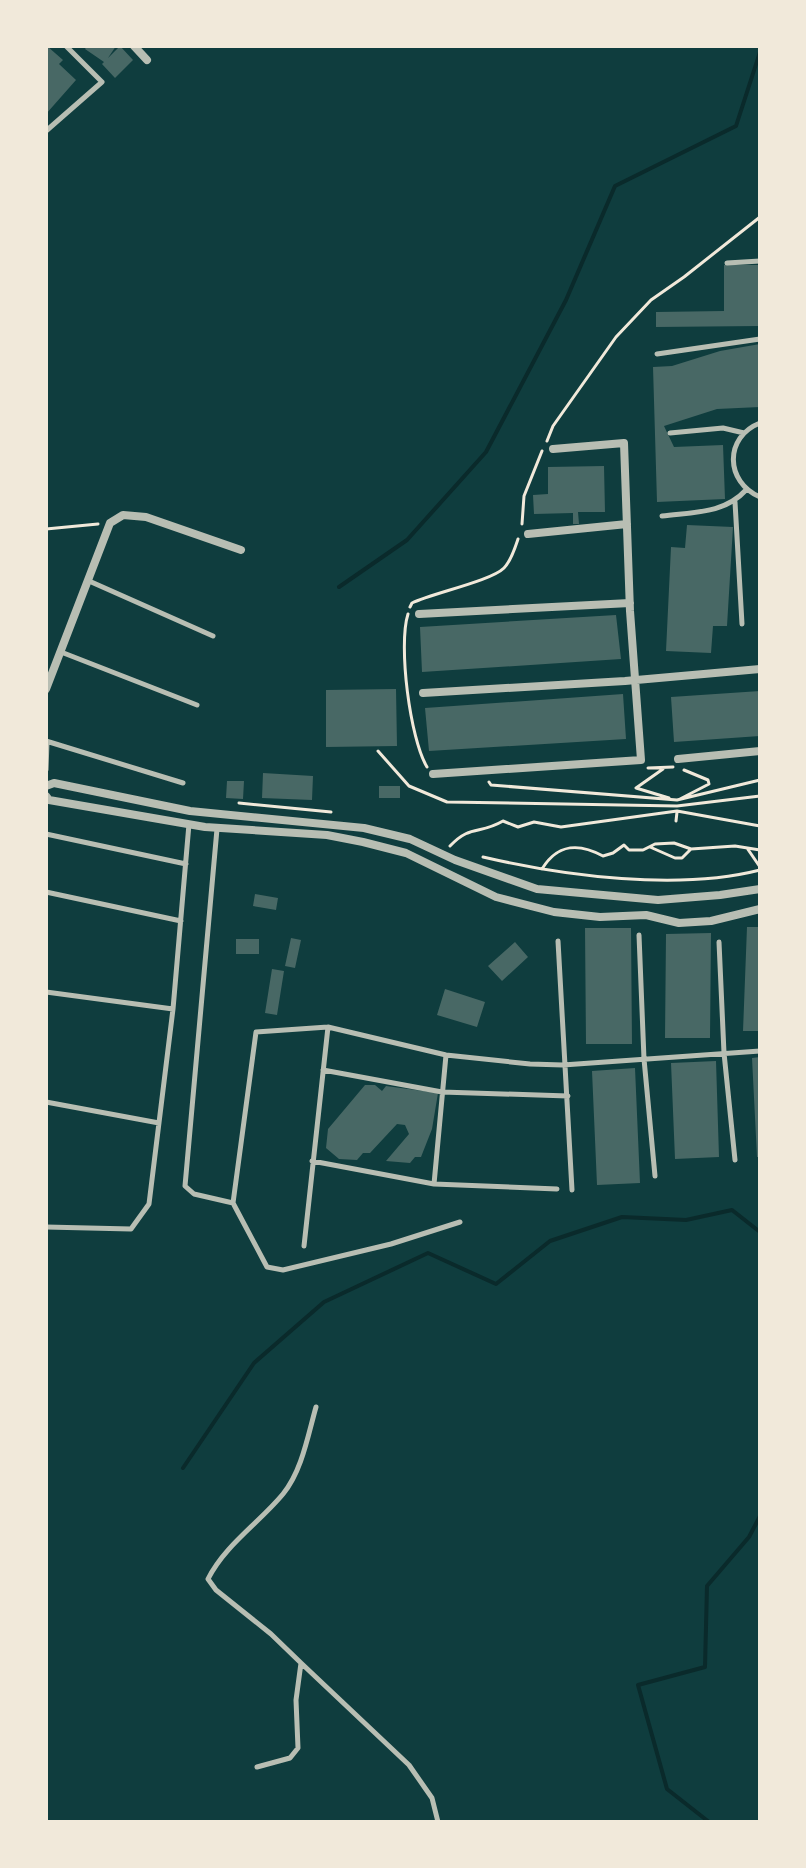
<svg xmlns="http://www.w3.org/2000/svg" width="806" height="1868" viewBox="0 0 806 1868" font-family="'Work Sans',sans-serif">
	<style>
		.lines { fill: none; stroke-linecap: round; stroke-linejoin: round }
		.stream { stroke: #0a2a2b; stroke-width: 4 }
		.building { fill: #486865 }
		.path { stroke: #f1e9da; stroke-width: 3 }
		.service { stroke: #b8beb3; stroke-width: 5 }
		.minor { stroke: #b8beb3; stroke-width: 8 }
	</style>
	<rect width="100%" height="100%" fill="#0f3d3e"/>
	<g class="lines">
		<path class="stream" d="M339 587 407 540 486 452 566 300 615 186 736 126 760 52
			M183 1468 254 1363 324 1302 428 1253 496 1284 550 1241 622 1217 686 1220 732 1210 760 1232
			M709 1822 667 1789 638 1685 705 1667 707 1586 749 1537 760 1516"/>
	</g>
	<path class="building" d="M47 46 63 60 59 64 76 80 46 114Z
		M87 46H116L108 58 120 46 133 60 115 78 102 64 104 62 85 49Z
		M724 265H760V326L656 327V312L724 311Z
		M760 344V407L717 409 664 426 674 447 723 445 725 499 657 502 653 367 672 366 720 351Z
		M604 466 605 512H578L579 524H573V513L534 514 533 495 548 494V467Z
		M687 525 733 527 727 626H713L711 653 666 651 671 547 685 548Z
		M616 615 621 659 422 672 420 627Z
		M396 689 397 746 326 747V690Z
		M760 691V736L674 742 671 697Z
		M623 694 626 739 429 751 425 708Z
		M263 773 313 776 312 800 262 798Z
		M227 781H244L243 799 226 798Z
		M379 786H400V798H379Z
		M255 894 278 898 276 910 253 906Z
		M747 927H760V1031H743Z
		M585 928H631L632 1044H586Z
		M711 933 710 1038H665L666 934Z
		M291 938 301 940 295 968 285 966Z
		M236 939H259V954H236Z
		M515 942 528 957 502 981 488 966Z
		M272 969 284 971 277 1015 265 1013Z
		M445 989 485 1002 477 1027 437 1015Z
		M760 1057V1157H757L752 1058Z
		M716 1061 719 1157 675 1159 671 1063Z
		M635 1068 640 1183 597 1185 592 1071Z
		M365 1085H375L382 1091 386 1086 438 1093 432 1129 421 1157H415L410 1163 386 1161 409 1134 405 1125 397 1124 370 1153H363L357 1160 339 1159 326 1148 328 1129Z"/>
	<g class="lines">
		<path class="path" d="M547 441 553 426 616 337 651 300 684 277 760 217
			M522 524 524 496 542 451
			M46 529 98 524
			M410 607 412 603C433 593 491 581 504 568 511 561 515 548 518 539
			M408 614C398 645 410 739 427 767
			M378 751 409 786 447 802 677 806 760 796
			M648 768 673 767
			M663 769 636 788 669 798
			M489 782 491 785 677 800 760 780
			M680 799 709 784 708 780 684 770
			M239 803 331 812
			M676 821 677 812
			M450 846C471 824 479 835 503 821L518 827 534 822 561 827 677 811 760 826
			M650 847 675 858H682L691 849
			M747 848 760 867
			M483 857C565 876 678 891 760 870
			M542 869C558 843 579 843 603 856L613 853 624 845 629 850H643L655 844 674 843 691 849 735 846 760 850"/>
		<path class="service" d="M46 131 102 82 66 46
			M727 263 760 261
			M657 354 760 339
			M760 423C724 437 725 482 760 497
			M670 433 723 428 744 433
			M735 502 742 624
			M662 516C693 512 724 514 746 490
			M89 581 213 636
			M61 652 197 705
			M46 741 183 783
			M46 770 47 742
			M217 829 185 1186 194 1194 233 1203 267 1267 283 1270 391 1244 460 1222
			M46 834 186 864
			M46 892 181 921
			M639 935 644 1059 655 1176
			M558 941 572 1190
			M719 942 724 1053 735 1160
			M46 992 173 1009
			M323 1070 442 1092 568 1096
			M46 1102 159 1123
			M312 1161 434 1184 557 1189
			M434 1184 446 1055
			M233 1203 256 1032 328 1027 446 1055 530 1064 563 1065 760 1051
			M46 1227 131 1229 149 1204 173 1009 189 824
			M304 1246 328 1027
			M301 1663 271 1634 216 1590 208 1579C225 1545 259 1523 283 1494 302 1471 308 1435 316 1407
			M257 1767 290 1758 298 1748 296 1700 301 1663 409 1765 432 1798 438 1822"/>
		<path class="minor" d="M134 46 147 60
			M528 534 627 524
			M419 614 630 603
			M46 689 110 523 123 515 146 517 241 550
			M423 693 625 681 760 669
			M678 759 760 751
			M433 774 641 760 630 611 624 443 553 449
			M46 786 54 783 190 811 364 828 410 839 455 860 537 889 658 900 720 895 760 889
			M46 796 49 800 205 827 327 835 363 842 406 853 496 897 554 912 600 917 646 915 679 923 711 921 760 909"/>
	</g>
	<rect width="806" height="1868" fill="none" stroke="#f1e9da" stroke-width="96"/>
</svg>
